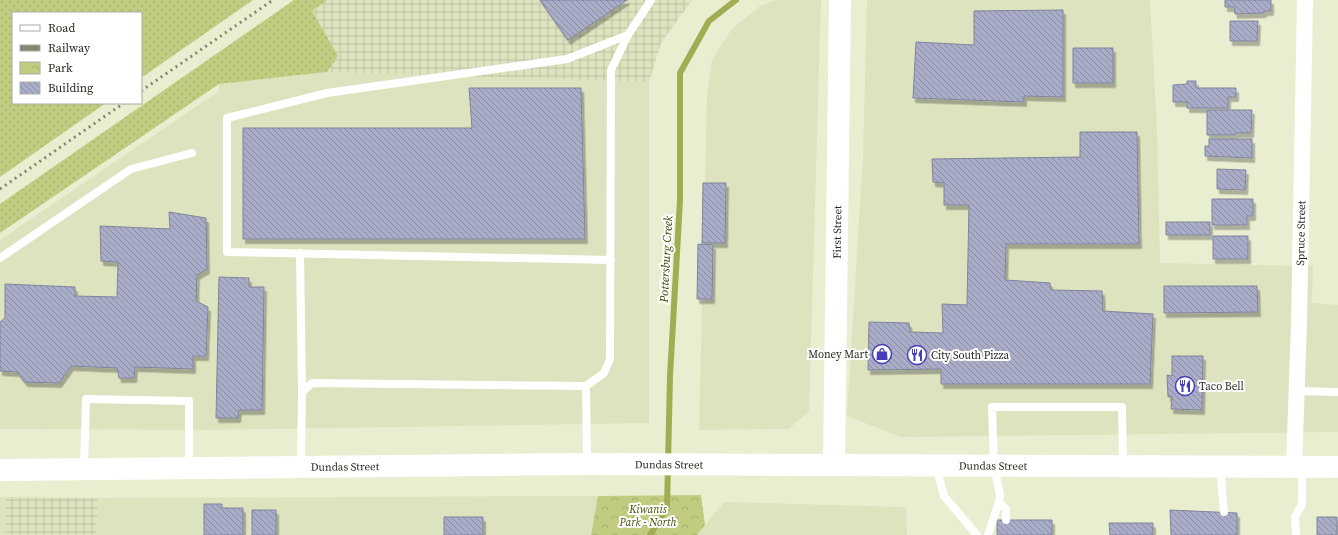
<svg xmlns="http://www.w3.org/2000/svg" width="1338" height="535" viewBox="0 0 1338 535" font-family="'Source Serif 4',serif">
	<style>
		.built { fill: #dde3bf }
		.industrial { fill: url(#industrial-grid) }
		.grass { fill: url(#grass-dots) }
		.park { fill: url(#park-crowns) }
		.lines { fill: none; stroke-linecap: round; stroke-linejoin: round }
		.stream { stroke: #a2ac52; stroke-width: 6 }
		.building { fill: url(#building-back-hatch); stroke: #80839d; filter: url(#shadow) }
		.lane { stroke: #fff; stroke-width: 8 }
		.street { stroke: #fff; stroke-width: 16 }
		.secondary { stroke: #fff; stroke-width: 22 }
		.rail { stroke: #838673; stroke-width: 3; stroke-dasharray: 2 4; stroke-linecap: butt }
		.labels { text-anchor: middle; stroke-width: 4; stroke-linejoin: round; paint-order: stroke }
		.street-label { font-size: 11px; fill: #292b20; stroke: #fff }
		.poi-label { font-size: 11px; fill: #292b20; stroke: #fff; text-anchor: start }
		.park-label { font-size: 11px; font-style: italic; fill: #474d06; stroke: #fff }
		.water-label { font-size: 12px; font-style: italic; fill: #414600; stroke: #fff }
	</style>
	<defs>
		<pattern id="industrial-grid" width="8" height="8" patternUnits="userSpaceOnUse"><rect width="8" height="8" fill="#dde3bf"/><path d="M0 4h8M4 0v8" fill="none" stroke="#bec3a4"/></pattern>
		<pattern id="grass-dots" width="8" height="8" patternUnits="userSpaceOnUse"><rect width="8" height="8" fill="#c2cc80"/><path d="M2 2h.1M6 6h.1" fill="none" stroke="#a7af6e" stroke-width="1.8" stroke-linecap="round"/></pattern>
		<pattern id="park-crowns" width="20" height="18" patternUnits="userSpaceOnUse"><rect width="20" height="18" fill="#c2cc80"/><path d="M2 6a3 3 0 1 1 6 0M12 15a3 3 0 1 1 6 0" fill="none" stroke="#a7af6e"/></pattern>
		<pattern id="building-back-hatch" width="6" height="6" patternUnits="userSpaceOnUse"><rect width="6" height="6" fill="#aaadc8"/><path d="M-1 5l2 2M0 0l6 6M5-1l2 2" fill="none" stroke="#8a8da2"/></pattern>
		<filter id="shadow"><feDropShadow dx="2.5" dy="4.5" stdDeviation="0" flood-color="#0004"/></filter>
	</defs>
	<rect width="100%" height="100%" fill="#eaeed1"/>
	<path class="built" d="M776 0H821L809 411 789 429 699 430 707 95 712 60 731 30 760 6Z
		M867 0H1150L1157 128 1160 263 1313 266 1312 303 1338 305V432L901 437 847 416 863 157Z
		M327 72 649 82V423L210 430 0 429V240L219 91V84Z
		M598 496 591 535H96L98 498Z
		M0 497H6L5 535H0Z
		M724 502 906 507 907 535H697Z"/>
	<path class="industrial" d="M327 0H692L661 43 649 82 327 72 338 56 312 11Z
		M6 497 98 498 96 535H5Z"/>
	<path class="grass" d="M0 0H253L141 78V13H13V103H106L0 177Z
		M294 0H327L312 11 338 56 327 72 219 84 0 233V204Z"/>
	<path class="park" d="M701 495 705 525 697 535H591L598 496Z"/>
	<g class="lines">
		<path class="stream" d="M650 535 667 508 670 376 680 200V73L709 21 736 0"/>
	</g>
	<path class="building" d="M540 0H627L568 40Z
		M1225 0H1271V11H1264V13L1235 14 1234 7H1225Z
		M1063 10V97L1024 96V102L913 98 916 42 974 45V11Z
		M1230 21H1258L1257 41H1230Z
		M1073 48H1113V83H1073Z
		M1187 81H1196V88H1236V97H1228V108H1187V102H1173V85L1187 84Z
		M469 88H581L585 239H243V128H472Z
		M1207 110H1252L1251 133H1235V135H1207Z
		M1080 132H1137L1139 244H1006L1005 280 1050 283 1051 290 1102 291 1103 311 1153 314 1150 384H941V369L868 370 869 322 909 323 910 332 943 333 942 304 967 305 969 205H944V183L933 182 932 159 1080 157Z
		M1209 139H1252V158L1205 156V146H1209Z
		M1217 169 1246 170 1245 190 1217 189Z
		M703 183H726L725 243H702Z
		M1212 199H1253V216H1247V225H1212Z
		M169 212 206 218 207 269 197 275 196 301 208 307 206 356H193V369L135 367 134 378H119L117 368 71 366 59 383 25 382 17 372 0 371V322L5 318V284L75 287V296L117 297 118 262 101 261 100 226 170 229Z
		M1166 222H1210V235H1166Z
		M1213 236H1248V259H1213Z
		M698 244 713 245 712 299H697Z
		M219 277 249 278V287H264L262 410H239L238 418H216Z
		M1164 286H1257L1258 312 1164 313Z
		M1172 356H1203L1202 410 1171 409 1172 396 1168 397 1167 375 1172 376Z
		M204 504H222V508H243V535H204Z
		M252 510H276V535H252Z
		M1170 510 1237 513V535H1171Z
		M444 517H483V535H444Z
		M1317 517H1337V535H1317Z
		M997 520H1052V535H997Z
		M1109 523H1153V535H1110Z"/>
	<g class="lines">
		<path class="lane" d="M300 253 302 392
			M0 258 131 169 192 153
			M611 260 227 252V118L327 93 567 59 628 35
			M1296 391 1338 392
			M587 463 586 386 604 373 610 359 611 70 628 35 651 0
			M301 466 302 392 312 383 586 386
			M936 466 944 496 977 535
			M1220 467 1224 512
			M84 468 86 399 189 401V467
			M999 502 1006 509V520
			M988 535 999 502 1000 495 994 466 992 407H1122L1123 466
			M1296 535 1295 517 1302 504V468"/>
		<path class="street" id="s1" d="M1294 467 1299 324 1305 0"/>
		<g class="secondary">
			<path id="s2" d="M834 464 840 0"/>
			<path id="s3" d="M0 470 587 464 1338 467"/>
		</g>
		<path class="rail" d="M141 91 273 0
			M0 189 124 103"/>
	</g>
	<defs>
		<symbol id="shop-ring" viewBox="-11 -11 22 22"><circle r="9.5" fill="#fff" stroke="#483fb6" stroke-width="1.5"/><path d="M-5-2.5h2.3a2.7 3.5 0 0 1 5.4 0H5L5.5 6h-11ZM-1.5-2.5h3a1.5 2.3 0 0 0-3 0Z" fill="#483fb6"/></symbol>
		<symbol id="restaurant-ring" viewBox="-11 -11 22 22"><circle r="9.5" fill="#fff" stroke="#483fb6" stroke-width="1.5"/><path d="M-5-6h1v4h1v-4h1v4h1v-4h1v5L-1.5 .5V6h-2V.5L-5-1ZM5-6V6H3V1.5H1.5Q1.5-4 5-6Z" fill="#483fb6"/></symbol>
	</defs>
	<g fill-rule="evenodd">
		<use href="#shop-ring" x="871" y="343" width="22" height="22"/>
		<use href="#restaurant-ring" x="906" y="344" width="22" height="22"/>
		<use href="#restaurant-ring" x="1174" y="375" width="22" height="22"/>
	</g>
	<g class="labels">
		<g class="street-label">
			<text dy="4" stroke="none"><textPath href="#s2" startOffset="232">First Street</textPath></text>
			<text dy="4" stroke="none"><textPath href="#s1" startOffset="234">Spruce Street</textPath></text>
			<text dy="4" stroke="none"><textPath href="#s3" startOffset="669">Dundas Street</textPath></text>
			<text dy="4" stroke="none"><textPath href="#s3" startOffset="345">Dundas Street</textPath></text>
			<text dy="4" stroke="none"><textPath href="#s3" startOffset="993">Dundas Street</textPath></text>
		</g>
		<g class="poi-label">
			<text x="868" y="358" text-anchor="end">Money Mart</text>
			<text x="931" y="359">City South Pizza</text>
			<text x="1199" y="390">Taco Bell</text>
		</g>
		<g class="park-label">
			<text x="648" y="513">Kiwanis<tspan x="648" dy="13">Park - North</tspan></text>
		</g>
		<g class="water-label">
			<text transform="translate(666 259) rotate(-87)" y="4">Pottersburg Creek</text>
		</g>
	</g>
	<rect x="12" y="12" width="130" height="92" fill="#ffffff" stroke="#a9aaa6"/>
	<rect x="20" y="25" width="20" height="6" fill="#ffffff" stroke="#a9aaa6"/>
	<text x="48" y="32" font-size="12" fill="#292b20">Road</text>
	<rect x="20" y="45" width="20" height="6" fill="#838673" stroke="#a9aaa6"/>
	<text x="48" y="52" font-size="12" fill="#292b20">Railway</text>
	<rect x="20" y="62" width="20" height="12" fill="url(#park-crowns)" stroke="#a9aaa6"/>
	<text x="48" y="72" font-size="12" fill="#292b20">Park</text>
	<rect x="20" y="82" width="20" height="12" fill="url(#building-back-hatch)" stroke="#a9aaa6"/>
	<text x="48" y="92" font-size="12" fill="#292b20">Building</text>
</svg>
